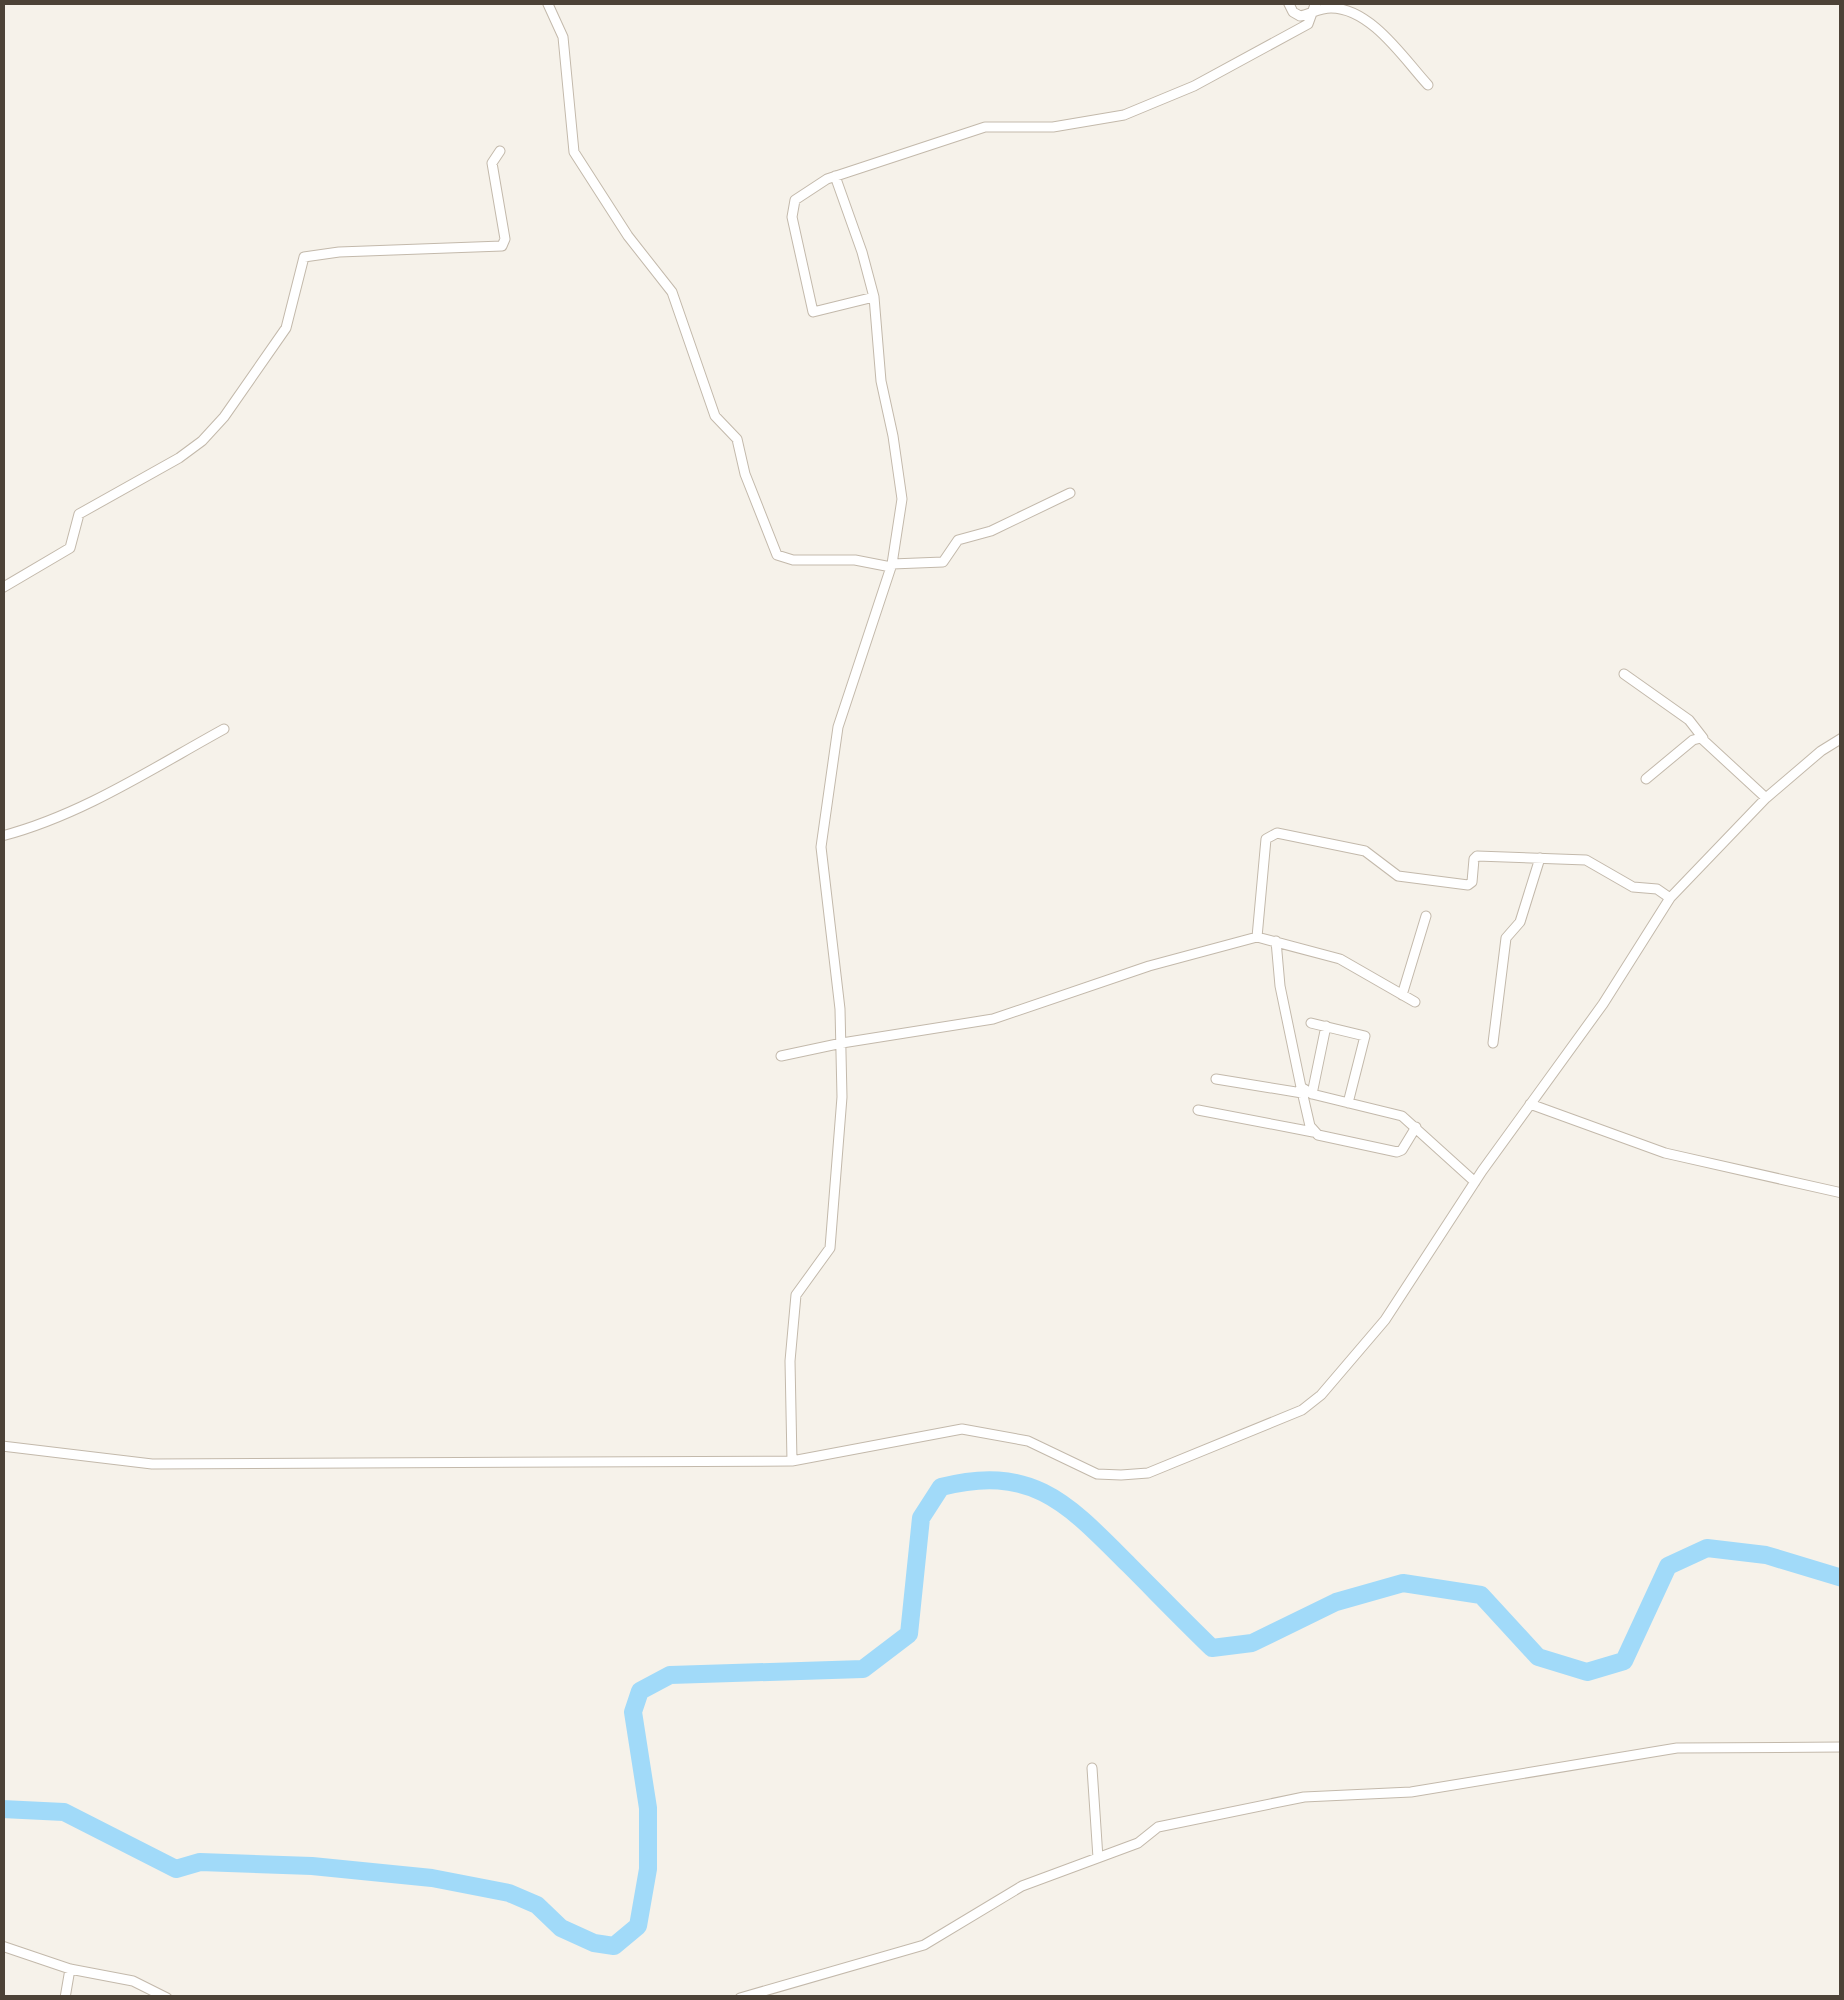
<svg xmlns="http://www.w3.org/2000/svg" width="1844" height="2000" viewBox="0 0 1844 2000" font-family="'Noto Sans',sans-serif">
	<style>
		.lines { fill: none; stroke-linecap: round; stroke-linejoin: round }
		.river { stroke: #a1daf9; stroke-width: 18 }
		.minor-casing { stroke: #c3b9ab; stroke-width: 11 }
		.minor { stroke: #fff; stroke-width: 9 }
	</style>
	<rect width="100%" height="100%" fill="#f6f2ea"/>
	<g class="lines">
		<path class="river" d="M2 1809 64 1812 176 1869 200 1862 312 1866 432 1878 509 1893 537 1905 561 1928 594 1943 614 1946 638 1926 648 1869V1808L633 1712 640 1691 670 1675 863 1669 909 1634 921 1518 941 1487C1033 1463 1069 1505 1129 1565 1157 1593 1184 1621 1212 1648L1252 1643 1336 1602 1403 1583 1481 1595 1538 1657 1587 1672 1624 1661 1668 1566 1707 1548 1766 1555 1842 1578"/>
		<defs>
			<path id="minor" d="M547 2 563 37 574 152 628 236 672 292 715 416 737 439 745 474 777 555 793 560H855L891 567
				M1288 2 1293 12 1300 16C1310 14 1320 8 1331 8 1371 8 1404 59 1428 85
				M835 176 862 252 874 297
				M892 564 943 562 958 540 991 531 1070 493
				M2 588 70 548 79 514 179 458 202 441 224 417 286 328 304 257 339 252 502 246 505 239 492 163 500 151
				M1624 674 1689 720 1703 738
				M1646 779 1693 740 1701 738 1766 798
				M2 836C82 815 153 768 224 729
				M1257 937 1266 839 1277 833 1365 851 1398 876 1468 885 1472 882 1474 859 1477 856 1586 860 1633 887 1657 889 1670 898
				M1276 941 1280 986 1301 1087 1312 1094 1402 1116 1475 1182
				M1402 995 1426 916
				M1311 1023 1365 1036 1348 1103
				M1493 1043 1506 938 1520 922 1540 858
				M781 1056 842 1043 993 1019 1149 966 1257 937 1340 959 1415 1002
				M1216 1079 1302 1093
				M1301 1087 1310 1126 1318 1135 1397 1152 1402 1150 1416 1127
				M1312 1094 1326 1026
				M1530 1104 1665 1153 1842 1193
				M1198 1110 1313 1132
				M2 1446 152 1464 792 1461 962 1429 1028 1441 1097 1474 1121 1475 1148 1473 1302 1410 1321 1395 1385 1320 1482 1171 1603 1004 1670 898 1766 798 1821 751 1842 738
				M792 1461 790 1361 796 1295 830 1248 842 1097 840 1009 821 847 838 727 892 564 902 499 893 436 881 381 874 297 813 312 792 217 795 200 827 179 985 127H1053L1124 115 1194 86 1308 24 1316 2
				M1092 1768 1098 1858
				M2 1946 70 1969 133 1981 167 1998
				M65 1998 70 1969
				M740 1998 924 1945 1022 1886 1138 1843 1158 1827 1304 1797 1411 1792 1677 1748 1842 1747"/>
		</defs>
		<use href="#minor" class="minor-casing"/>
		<use href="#minor" class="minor"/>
	</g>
	<rect width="1844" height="2000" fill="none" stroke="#4c4237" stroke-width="10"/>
</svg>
